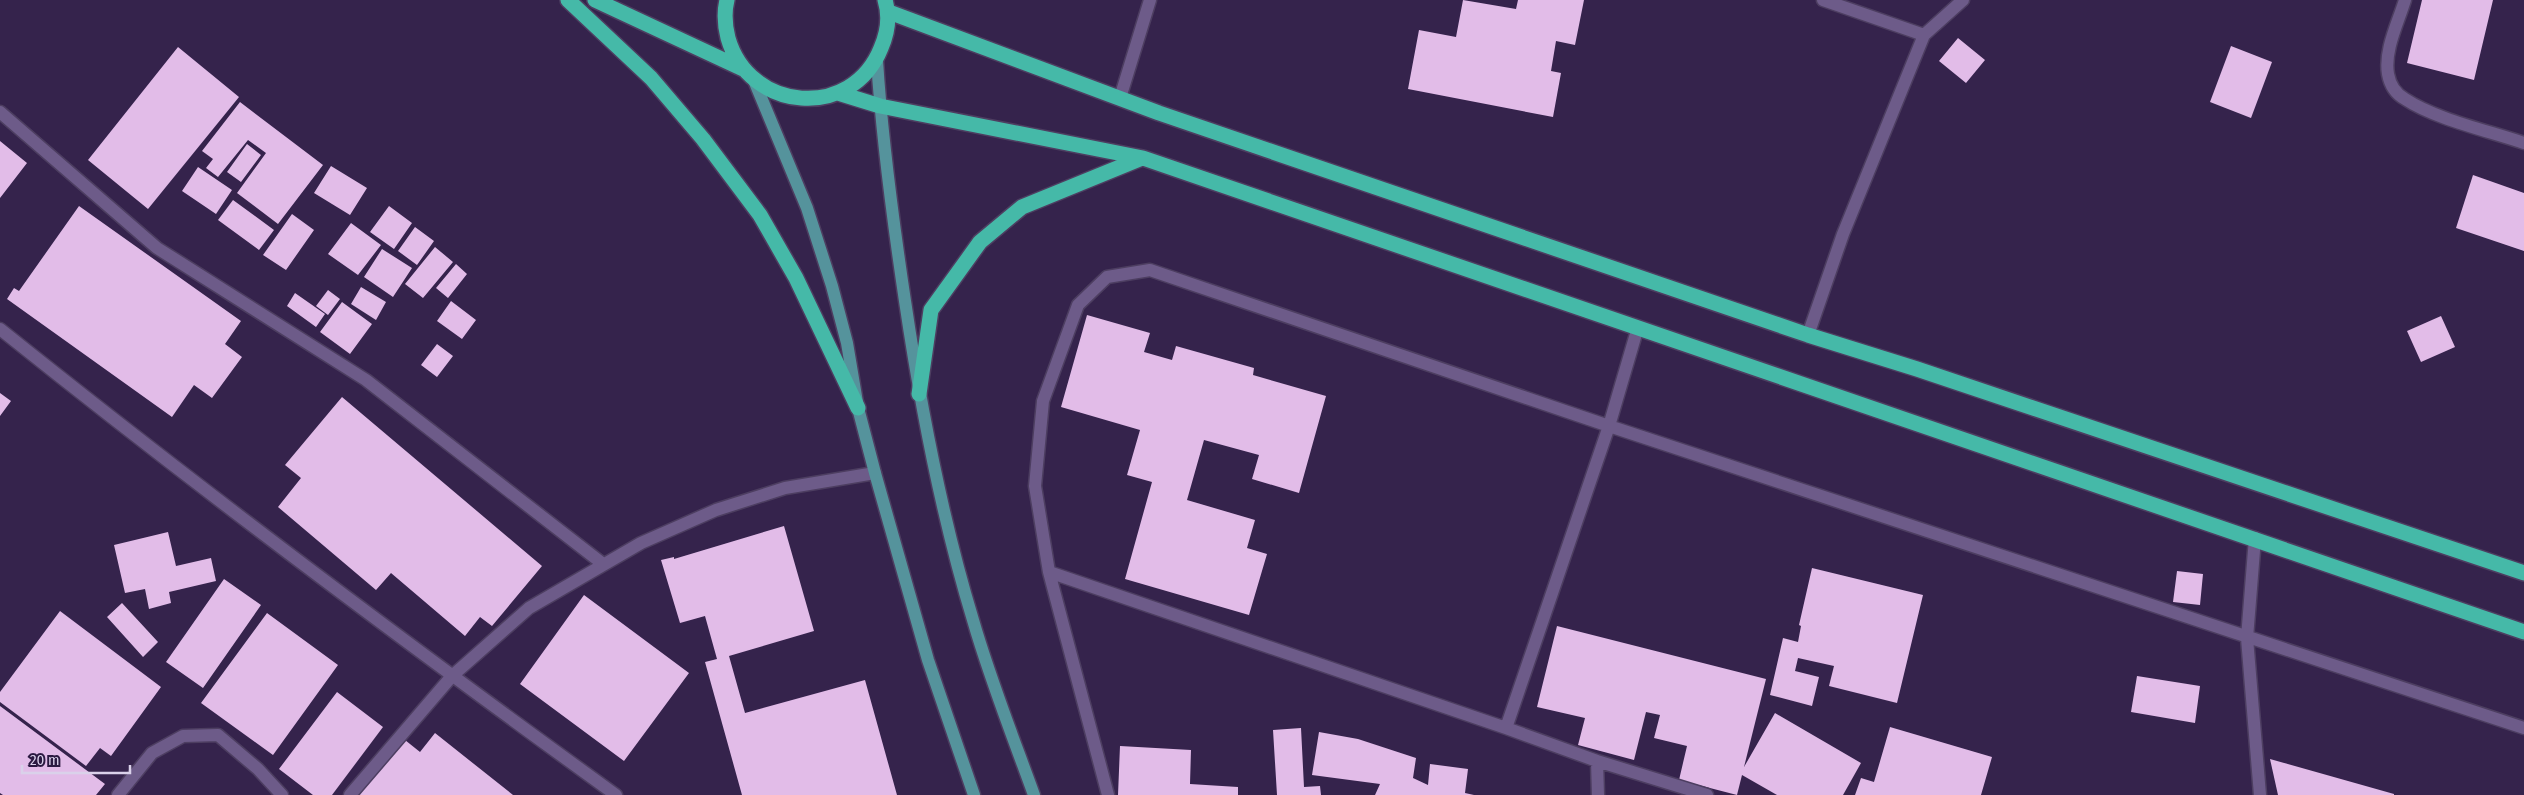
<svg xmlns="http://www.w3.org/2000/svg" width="2524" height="795" viewBox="0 0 2524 795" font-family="'Fira Sans Condensed',sans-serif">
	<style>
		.building { fill: #e2bce8 }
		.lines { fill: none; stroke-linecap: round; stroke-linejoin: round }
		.minor-casing { stroke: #4d3e61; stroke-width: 15 }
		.major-casing { stroke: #4d3e61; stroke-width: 15 }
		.highway-casing { stroke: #4d3e61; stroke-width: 18 }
		.minor { stroke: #6d5b89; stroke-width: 12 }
		.major { stroke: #55939c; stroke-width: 12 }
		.highway { stroke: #45b9a8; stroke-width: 15 }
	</style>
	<rect width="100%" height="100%" fill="#35234c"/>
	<path class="building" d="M1463 0 1516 9 1518 0H1584L1575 45 1556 41 1551 71 1561 73 1553 117 1408 89 1419 30 1456 37Z
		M2422 0H2493L2474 80 2407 63Z
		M1958 38 1985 60 1966 83 1939 61Z
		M2231 46 2272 62 2251 118 2210 102Z
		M178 47 239 97 148 209 88 160Z
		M240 102 323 165 278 224 237 193 266 153 248 140 218 177 206 168 213 159 202 151Z
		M0 141 27 163 0 198Z
		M247 144 261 155 241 182 227 172Z
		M331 166 367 188 350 215 314 193Z
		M198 167 232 190 216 214 182 191Z
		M2473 175 2524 193V251L2456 228Z
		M233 200 274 230 259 250 218 220Z
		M79 206 241 321 225 344 242 357 212 398 194 385 172 417 7 299 14 288 19 291Z
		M389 206 412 223 394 249 370 232Z
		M292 214 314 230 286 270 263 255Z
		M351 223 381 245 358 275 328 254Z
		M415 227 434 241 417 265 398 251Z
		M435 247 453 262 423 298 405 284Z
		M382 249 412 268 393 297 364 277Z
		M456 264 467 274 448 298 436 288Z
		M361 287 386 302 376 320 351 304Z
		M328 290 340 299 328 315 316 306Z
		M295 293 325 314 316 327 287 306Z
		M451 301 476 320 462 339 437 321Z
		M342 302 372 324 350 354 320 332Z
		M1087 315 1150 333 1144 352 1172 360 1176 346 1254 368 1253 375 1326 396 1299 493 1252 479 1259 455 1204 440 1187 500 1255 520 1247 548 1267 554 1249 615 1125 579 1152 482 1127 475 1140 430 1061 407Z
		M2441 316 2455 347 2421 362 2407 331Z
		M437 344 453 356 437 377 421 365Z
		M0 393 11 401 0 416Z
		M342 397 542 566 492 626 480 617 465 636 391 573 376 590 278 507 301 478 285 465Z
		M784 526 814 631 729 656 745 713 865 680 897 795H742L705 662 717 659 705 616 680 623 661 560 674 557V559Z
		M168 532 176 566 211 558 216 581 169 592 171 603 149 609 145 589 125 593 114 545Z
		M1812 568 1923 595 1897 703 1829 686 1834 666 1798 658 1795 671 1819 677 1812 706 1770 695 1783 638 1798 642 1801 626 1799 625Z
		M2177 571 2203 574 2200 605 2173 602Z
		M224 579 261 605 203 688 166 662Z
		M584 595 689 673 624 761 520 684Z
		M122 603 158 642 143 657 107 617Z
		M60 611 161 687 111 756 100 748 86 766 0 702V692Z
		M267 613 338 665 273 755 201 703Z
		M1557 626 1766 679 1744 767 1775 713 1861 763 1843 795H1777L1742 775 1737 795 1679 780 1687 746 1654 738 1660 715 1646 712 1634 760 1578 745 1585 718 1537 707Z
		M2137 676 2200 686 2195 723 2131 712Z
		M337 692 383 727 332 795H313L279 769Z
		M0 706 105 784 96 795H3L0 793Z
		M1890 727 1992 757 1981 795H1855L1861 778 1874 782Z
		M1301 728 1304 787 1320 786 1321 795H1277L1273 730Z
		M395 732 420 752 435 733 513 795H345Z
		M1319 732 1358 739 1416 758 1413 778 1428 785 1430 764 1468 769 1465 793 1474 795H1375L1380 784 1312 775Z
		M1120 746 1191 750 1190 784 1238 787V795H1118Z
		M2270 759 2394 794V795H2278Z"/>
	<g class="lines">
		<defs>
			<path id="minor" d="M1823 0 1924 35
				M2405 0C2398 23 2384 50 2388 74 2390 85 2396 94 2405 99 2435 119 2489 131 2524 143
				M1120 98 1150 0
				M0 112 157 248 366 380 603 564
				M0 329C201 490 407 644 616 795
				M1808 335 1843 234 1924 35 1963 0
				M2255 538 2247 638 2260 795
				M1049 572 1506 728 1597 761 1707 795
				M1506 728 1609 426 1638 327
				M1597 761 1598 795
				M118 795 152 753 183 736 218 735 258 769 282 795
				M350 795 452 676 529 608 641 543 716 510 785 488 875 473
				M1108 795 1049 572 1035 486 1043 401 1078 305 1107 277 1150 270 1609 426 2524 728"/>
			<path id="major" d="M877 60C882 141 893 221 905 301 921 409 941 515 973 620 990 679 1013 737 1034 795
				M753 78 807 208 832 286 847 343 858 408 875 473 928 660 974 795"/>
			<path id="highway" d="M568 0 651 78 703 139 760 215 796 278 858 408
				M595 0 743 69
				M727 0C724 12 725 26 728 38 749 112 852 121 881 48 888 32 890 16 885 0
				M889 12 1159 113 1808 335 1917 369 2524 573
				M838 93 880 106 1143 158 2524 632
				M919 394 931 310 980 242 1022 207 1142 158"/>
		</defs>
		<use href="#minor" class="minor-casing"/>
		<use href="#major" class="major-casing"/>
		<use href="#highway" class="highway-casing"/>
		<use href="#minor" class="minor"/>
		<use href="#major" class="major"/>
		<use href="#highway" class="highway"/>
	</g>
	<path d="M22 765v8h108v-8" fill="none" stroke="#dad1ea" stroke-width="2.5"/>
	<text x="30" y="765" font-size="15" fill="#dad1ea" stroke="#2b1941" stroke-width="4" paint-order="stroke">20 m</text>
</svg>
